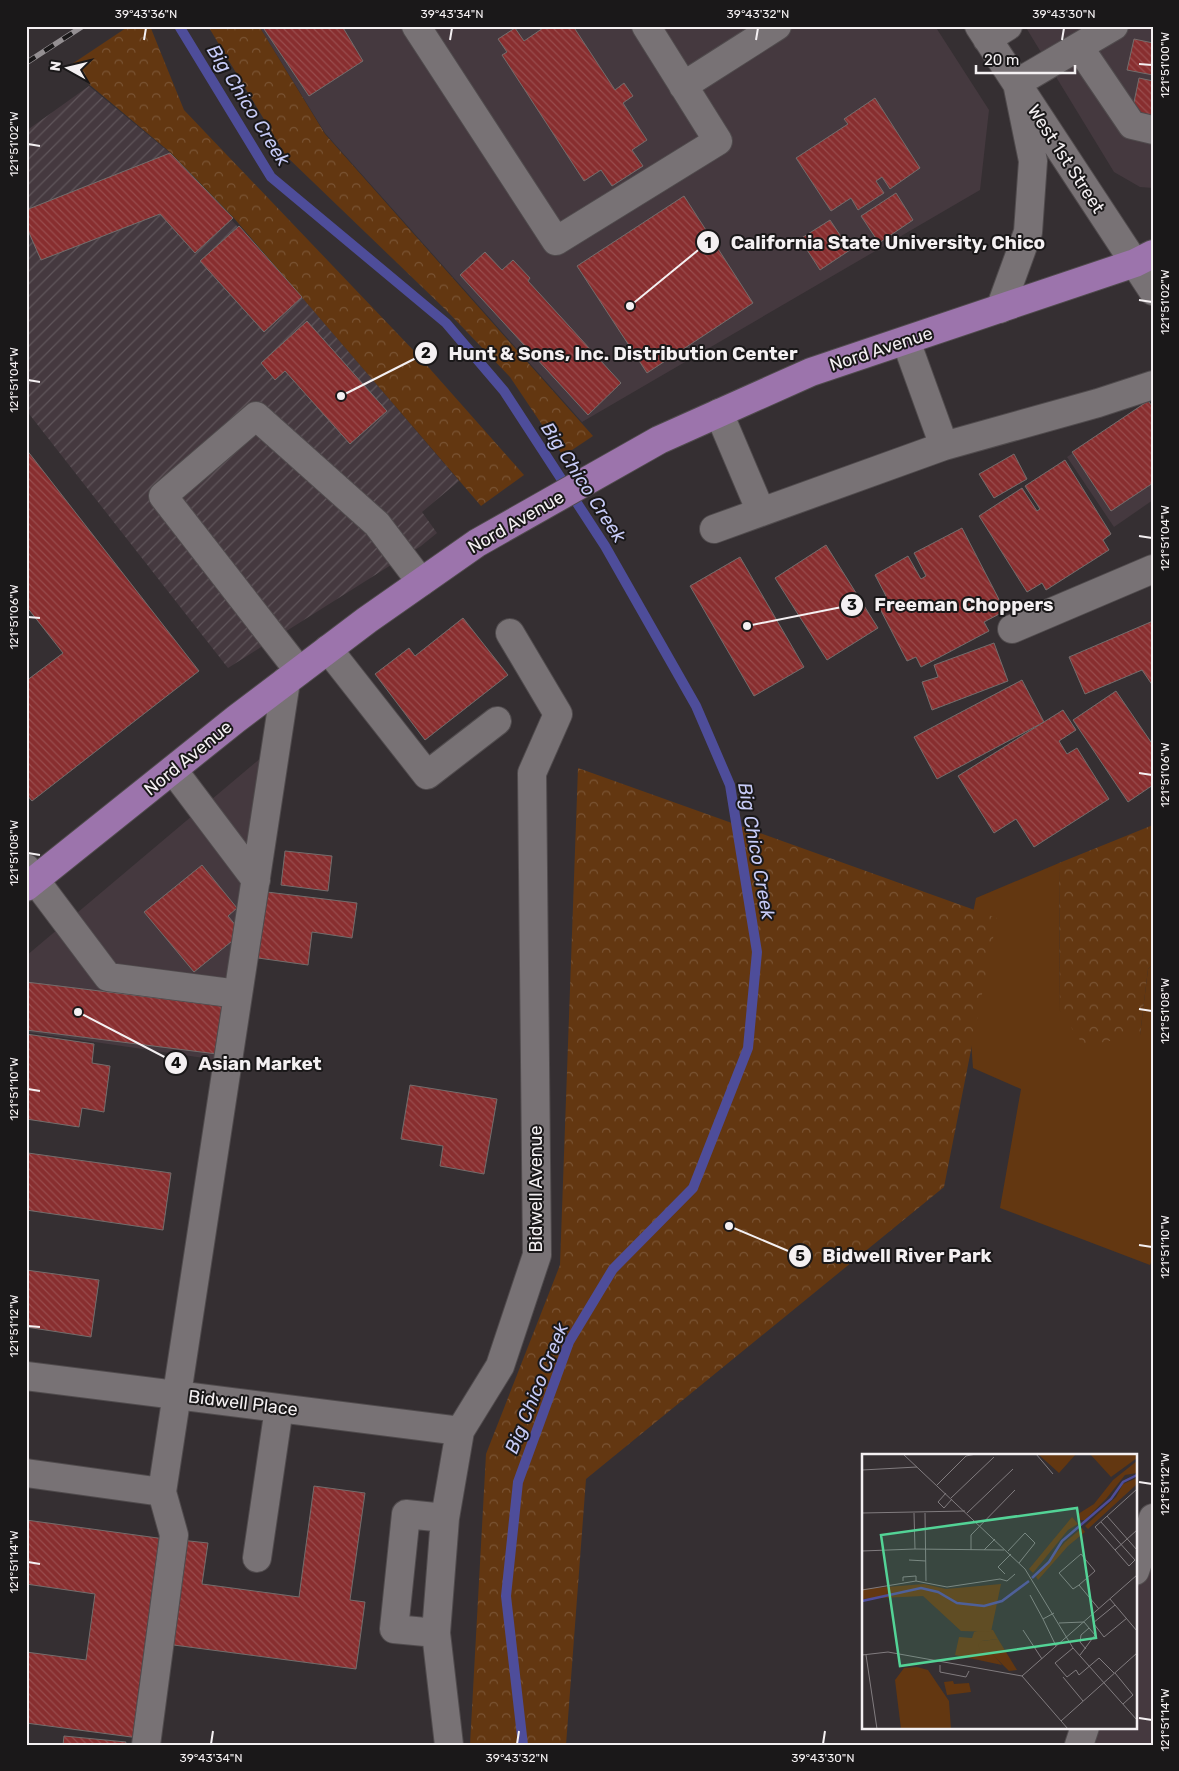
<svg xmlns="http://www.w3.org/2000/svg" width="1179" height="1771" viewBox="0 0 1179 1771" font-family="Rubik,sans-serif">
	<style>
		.built { fill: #45393f }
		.industrial { fill: url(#industrial-furrows) }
		.grass { fill: #633711 }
		.forest { fill: url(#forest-crowns) }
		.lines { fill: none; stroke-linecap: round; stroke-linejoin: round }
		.stream { stroke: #4e4d9a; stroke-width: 10 }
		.building { fill: url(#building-back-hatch); stroke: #736d6c }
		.minor-casing { stroke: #504b4d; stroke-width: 30 }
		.major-casing { stroke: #504b4d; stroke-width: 30 }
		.minor { stroke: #787275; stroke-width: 28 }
		.major { stroke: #9c74ac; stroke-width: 28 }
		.rail-casing { stroke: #948f92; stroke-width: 5.5 }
		.rail { stroke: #1a1819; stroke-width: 4; stroke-dasharray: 11; stroke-linecap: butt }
		.ticks { fill: none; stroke: #f4f0f2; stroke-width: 2 }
		.labels { text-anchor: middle; stroke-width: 4; stroke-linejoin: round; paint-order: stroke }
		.street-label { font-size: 18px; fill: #f4f0f2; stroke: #1a1819 }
		.water-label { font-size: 19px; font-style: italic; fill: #c7cbf7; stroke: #1a1819 }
		.inset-river { fill: none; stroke: #4e4d9a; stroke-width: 2.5 }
		.inset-road { fill: none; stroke: #817c7f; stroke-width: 1 }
		.view { fill: #53d396; fill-opacity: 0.15; stroke: #53d396; stroke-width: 2.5 }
		.inset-edge { fill: none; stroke: #f4f0f2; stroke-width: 2.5 }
		.leader { fill: none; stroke: #f4f0f2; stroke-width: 2 }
		.callout-dot { fill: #f4f0f2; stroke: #1a1819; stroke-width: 2 }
		.mark-label { font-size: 15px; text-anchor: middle; font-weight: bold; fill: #111 }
		.callout-label { font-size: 19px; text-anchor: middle; font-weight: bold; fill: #f4f0f2; stroke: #1a1819; stroke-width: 4; stroke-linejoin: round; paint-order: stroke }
		.neatline { fill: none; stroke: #f4f0f2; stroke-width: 2 }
		.ticks-label { font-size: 12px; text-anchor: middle; fill: #f4f0f2 }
	</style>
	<defs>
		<pattern id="industrial-furrows" width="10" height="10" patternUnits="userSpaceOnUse" patternTransform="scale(1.25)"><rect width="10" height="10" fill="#45393f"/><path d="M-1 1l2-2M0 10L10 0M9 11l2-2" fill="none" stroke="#60565b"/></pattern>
		<pattern id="forest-crowns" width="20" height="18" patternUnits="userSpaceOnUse" patternTransform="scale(1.25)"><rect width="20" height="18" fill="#633711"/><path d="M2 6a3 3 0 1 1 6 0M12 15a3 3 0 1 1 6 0" fill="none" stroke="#7a5434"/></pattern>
		<pattern id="building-back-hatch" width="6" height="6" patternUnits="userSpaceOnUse" patternTransform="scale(1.25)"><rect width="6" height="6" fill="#882e2f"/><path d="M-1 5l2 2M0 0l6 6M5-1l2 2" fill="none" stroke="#994d4e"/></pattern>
	</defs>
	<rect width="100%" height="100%" fill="#352f32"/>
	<path class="built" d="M259 26H935L989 110 980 190 582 422 325 133Z
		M1025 26H1153V188L1140 187 1114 172Z
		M1148 401 1153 407V500L1114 527 1067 457Z
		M269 751 238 1063 26 1032V956Z
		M1153 1518V1745H1079L1085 1727H1135V1571Z"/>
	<path class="industrial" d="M89 86 170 153 302 297 459 481 422 512 437 533 421 546 228 668 26 410V131Z"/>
	<path class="grass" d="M1059 863 1060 1011 1140 1035 1148 969 1153 964V1257L1150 1265 1000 1208 1021 1089 973 1068 968 1000 962 967 976 898Z"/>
	<path class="forest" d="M129 26H150L184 110 415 352 524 475 481 506 233 217 171 153 90 85 72 64Z
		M208 26H259L325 134 593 436 563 456 510 377 446 310 286 156Z
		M578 768 997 918 944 1187 586 1479 566 1745H470L486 1454 560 1265Z
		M1153 825V964L1148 969 1140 1035 1084 1046 1060 1011 1059 863Z"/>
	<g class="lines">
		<path class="stream" d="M179 26 271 177 446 323 504 391 605 546 696 706 730 785 757 952 748 1048 693 1188 613 1269 569 1342 518 1482 506 1596 523 1745"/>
	</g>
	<path class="building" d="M262 26H342L363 61 309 96Z
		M546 26H573L615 90 624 83 633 96 623 103 647 140 632 150 643 166 612 186 601 170 584 181 502 55 507 52 498 39 515 28 524 41Z
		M1134 39 1153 43V75L1127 70Z
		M1139 78 1153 81V116L1132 112Z
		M875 98 920 168 890 189 882 177 876 181 884 193 858 210 851 198 831 211 796 158 848 124 844 119Z
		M170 153 233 218 195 253 160 214 41 260 26 226V210Z
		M896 193 913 220 879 243 861 216Z
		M684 196 753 303 647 373 577 266Z
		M830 220 850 250 820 270 800 239Z
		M239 226 302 297 264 332 200 261Z
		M485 252 502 270 513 260 530 278 528 281 621 383 588 415 460 275Z
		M307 321 387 411 350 444 285 371 275 380 261 363Z
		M1148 401 1153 407V483L1111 511 1072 452Z
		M26 449 199 671 32 801 26 794V681L63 653 26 606Z
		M1014 454 1027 479 994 498 979 474Z
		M1065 460 1111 534 1103 540 1109 550 1046 590 1042 583 1027 592 979 516 1022 488 1037 511 1040 509 1025 486Z
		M962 528 1005 611 984 622 989 631 921 667 916 657 907 661 876 601 886 596 875 575 908 556 921 579 926 576 914 553Z
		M826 545 878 628 827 660 775 578Z
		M740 557 804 667 754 696 690 586Z
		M463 618 508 675 425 740 375 674 409 648 415 656Z
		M1153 621V686L1142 670 1085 694 1069 657Z
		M994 643 1008 681 932 710 922 682 938 677 934 665Z
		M1022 680 1044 722 937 779 914 737Z
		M1116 691 1153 745V785L1128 802 1073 720Z
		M1063 710 1076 730 1059 741 1067 754 1077 748 1109 799 1034 847 1016 819 994 833 958 776Z
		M285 851 332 856 328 891 281 885Z
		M202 865 237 908 228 916 242 933 194 972 144 912Z
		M267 892 357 903 352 938 312 932 308 965 258 958Z
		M26 982 231 1007 225 1055 26 1030Z
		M26 1034 94 1044 92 1063 110 1066 104 1112 82 1108 79 1127 26 1119Z
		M410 1085 497 1099 484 1174 440 1166 443 1146 401 1139Z
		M28 1153 171 1173 163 1230 26 1210V1168Z
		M26 1270 99 1280 91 1337 26 1327Z
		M314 1486 365 1493 350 1600 365 1602 356 1669 166 1644 180 1540 208 1543 202 1584 299 1597Z
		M26 1520 165 1539 139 1738 26 1723V1652L86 1660 95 1594 26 1584Z
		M64 1736 126 1742 125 1745H63Z"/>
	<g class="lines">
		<defs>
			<path id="minor" d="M416 26 556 241 718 141 646 26
				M979 26 1153 291
				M987 39 1008 26
				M1079 47 1132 125 1153 130
				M683 86 777 26
				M1000 309 1028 232 1033 161 1017 83 1114 26
				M719 413 761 512
				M944 446 1098 403 1153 385
				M714 529 944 446 906 341
				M1012 629 1153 569
				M328 649 427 775 497 721
				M299 671 163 496 256 416 377 524 421 582
				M173 770 256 880
				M26 868 108 977 238 994
				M26 1376 460 1431
				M26 1473 162 1492 286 681
				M257 1558 279 1408
				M1135 1571 1153 1518
				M436 1633 394 1629 406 1514 445 1518
				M146 1745 174 1535 162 1492
				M449 1745 436 1633 445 1518 460 1431 500 1366 537 1255 532 773 558 714 510 633
				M1079 1745 1085 1727"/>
			<path id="major" d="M26 887 236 719 367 620 477 543 659 440 811 372 1135 263 1153 254"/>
		</defs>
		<use href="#minor" class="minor-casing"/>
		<use href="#major" class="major-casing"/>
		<use href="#minor" class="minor"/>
		<use href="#major" class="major"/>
		<defs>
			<path id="rail" d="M26 63 83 26"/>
		</defs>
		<use href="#rail" class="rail-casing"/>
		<use href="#rail" class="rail"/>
	</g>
	<path class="ticks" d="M144 40 146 28M450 40 452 28M756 40 758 28M1062 40 1064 28M1139 64 1152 65M28 144 40 146M1139 300 1152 302M28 380 40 382M1139 536 1152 538M28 617 40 618M1139 773 1152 775M28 853 40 855M1139 1009 1152 1011M28 1089 40 1091M1139 1245 1152 1247M28 1326 40 1327M1139 1482 1152 1484M28 1562 40 1564M1139 1718 1152 1720M211 1744 213 1731M517 1744 519 1731M823 1744 825 1731"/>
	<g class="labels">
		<g class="street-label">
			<text transform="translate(1066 159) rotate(57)" y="6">West 1st Street</text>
			<text transform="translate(881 349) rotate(-18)" y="6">Nord Avenue</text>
			<text transform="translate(516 522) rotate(-30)" y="6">Nord Avenue</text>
			<text transform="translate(188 758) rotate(-39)" y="6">Nord Avenue</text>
			<text transform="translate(536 1189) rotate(-90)" y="6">Bidwell Avenue</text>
			<text transform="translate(243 1403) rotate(7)" y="6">Bidwell Place</text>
		</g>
		<g class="water-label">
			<text transform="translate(249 105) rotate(58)" y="7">Big Chico Creek</text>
			<text transform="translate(584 482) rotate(57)" y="7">Big Chico Creek</text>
			<text transform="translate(757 851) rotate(80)" y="7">Big Chico Creek</text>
			<text transform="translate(536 1388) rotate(-68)" y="7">Big Chico Creek</text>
		</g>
	</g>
	<g transform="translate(862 1454)">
		<rect width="275" height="275" fill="#352f32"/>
		<path d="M123 175 131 176 136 185 120 187 140 211 93 201 97 183 110 184 112 178Z" fill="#633711"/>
		<path d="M176 0H214L197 19ZM228 0H275V4L249 23ZM275 7V19L263 21 244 45 223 66H218L216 60 232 50 251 26ZM275 24V30L226 75 223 72 254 43 261 30ZM210 63 216 70 206 76 171 119 167 115ZM220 74 223 78 206 92 176 126 174 123 203 88ZM62 130 84 135 139 130 129 178 99 177 61 142 0 145V135ZM136 185 155 216 147 217 126 196H118L116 190 120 187ZM55 213 66 216 87 247 89 275H39L33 226 42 214ZM91 227 92 230 107 229 109 238 85 241 82 228Z" fill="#633711"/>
		<path class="inset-river" d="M170 124 187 108 200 87 249 45 261 28 275 21M0 147 59 134 76 138 95 149 122 152 140 147 167 127"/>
		<path class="inset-road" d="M41 0 163 115 211 194 275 266M174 0 191 20M0 16 55 13M75 31 104 2 114 0M84 39 76 48 82 54 90 45M89 44 132 3M0 59 103 57M52 59 53 95 142 96M63 59 64 127M105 59 151 15M245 62 275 96M239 68 273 106 267 112 233 73 275 35M109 96V81L153 36M122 96 133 85M253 96 275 76M0 97 53 95M146 97 163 79 173 89 157 109M47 106 64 107M143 120 136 113 149 100M41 127V123L54 122V127M217 131 211 135 197 119 219 100 233 117 217 131 237 155M0 136 54 127 85 133 138 125 145 127 153 120M168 141 181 165 192 159M248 145 275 177M181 165 194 192M197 169 222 168 233 181 218 201M231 169 253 151M232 170 242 183 265 164M161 176 180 205M211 194 193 209 205 223 214 216 217 221 237 204 252 219M224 195 218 188 219 181 227 174M0 201 26 198 160 222M4 201 15 275M78 211V218L104 223 107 217M253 219 271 241 261 250M160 222 275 121M160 222 206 275M201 223 221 247M199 267 275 199"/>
		<path class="view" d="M215 54 234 184 38 212 19 81Z"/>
		<rect width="275" height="275" class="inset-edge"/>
	</g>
	<path class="leader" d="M630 306L708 242M341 396L426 353M747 626L852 605M78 1012L176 1063M729 1226L800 1256"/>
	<g class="callout-dot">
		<circle cx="630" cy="306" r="5"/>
		<circle cx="341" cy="396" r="5"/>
		<circle cx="747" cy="626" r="5"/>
		<circle cx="78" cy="1012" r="5"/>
		<circle cx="729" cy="1226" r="5"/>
		<circle cx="708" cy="242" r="12"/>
		<circle cx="426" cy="353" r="12"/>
		<circle cx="852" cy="605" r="12"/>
		<circle cx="176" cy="1063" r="12"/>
		<circle cx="800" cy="1256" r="12"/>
	</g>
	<g class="mark-label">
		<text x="708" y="248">1</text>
		<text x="426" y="358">2</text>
		<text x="852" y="610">3</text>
		<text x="176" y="1068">4</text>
		<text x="800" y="1261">5</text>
	</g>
	<g class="callout-label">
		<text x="888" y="249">California State University, Chico</text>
		<text x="623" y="360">Hunt &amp; Sons, Inc. Distribution Center</text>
		<text x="964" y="611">Freeman Choppers</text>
		<text x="260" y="1070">Asian Market</text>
		<text x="907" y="1262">Bidwell River Park</text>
	</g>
	<rect width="1179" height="1771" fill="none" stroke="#1a1819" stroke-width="55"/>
	<g transform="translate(68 68) rotate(278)" stroke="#1a1819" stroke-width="4" paint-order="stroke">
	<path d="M0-4L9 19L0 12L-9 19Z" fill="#f4f0f2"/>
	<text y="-8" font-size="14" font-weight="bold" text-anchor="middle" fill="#f4f0f2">N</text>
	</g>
	<path d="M976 65v8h99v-8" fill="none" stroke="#f4f0f2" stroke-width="2.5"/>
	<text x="984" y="65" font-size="15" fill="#f4f0f2" stroke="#1a1819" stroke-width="4" paint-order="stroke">20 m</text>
	<rect x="28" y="28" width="1124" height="1716" class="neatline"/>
	<g class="ticks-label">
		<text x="146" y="18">39°43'36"N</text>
		<text x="452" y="18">39°43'34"N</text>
		<text x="758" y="18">39°43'32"N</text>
		<text x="1064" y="18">39°43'30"N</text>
		<text transform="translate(1165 65) rotate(-90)" y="4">121°51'00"W</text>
		<text transform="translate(14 144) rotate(-90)" y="4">121°51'02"W</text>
		<text transform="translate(1165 302) rotate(-90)" y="4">121°51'02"W</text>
		<text transform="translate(14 380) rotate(-90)" y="4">121°51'04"W</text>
		<text transform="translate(1165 538) rotate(-90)" y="4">121°51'04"W</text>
		<text transform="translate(14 617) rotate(-90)" y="4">121°51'06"W</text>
		<text transform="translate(1165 775) rotate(-90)" y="4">121°51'06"W</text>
		<text transform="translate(14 853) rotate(-90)" y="4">121°51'08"W</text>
		<text transform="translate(1165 1011) rotate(-90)" y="4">121°51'08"W</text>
		<text transform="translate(14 1089) rotate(-90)" y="4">121°51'10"W</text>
		<text transform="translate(1165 1247) rotate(-90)" y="4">121°51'10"W</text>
		<text transform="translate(14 1326) rotate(-90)" y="4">121°51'12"W</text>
		<text transform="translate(1165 1484) rotate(-90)" y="4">121°51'12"W</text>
		<text transform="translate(14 1562) rotate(-90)" y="4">121°51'14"W</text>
		<text transform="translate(1165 1720) rotate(-90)" y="4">121°51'14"W</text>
		<text x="211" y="1762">39°43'34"N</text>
		<text x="517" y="1762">39°43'32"N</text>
		<text x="823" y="1762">39°43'30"N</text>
	</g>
</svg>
